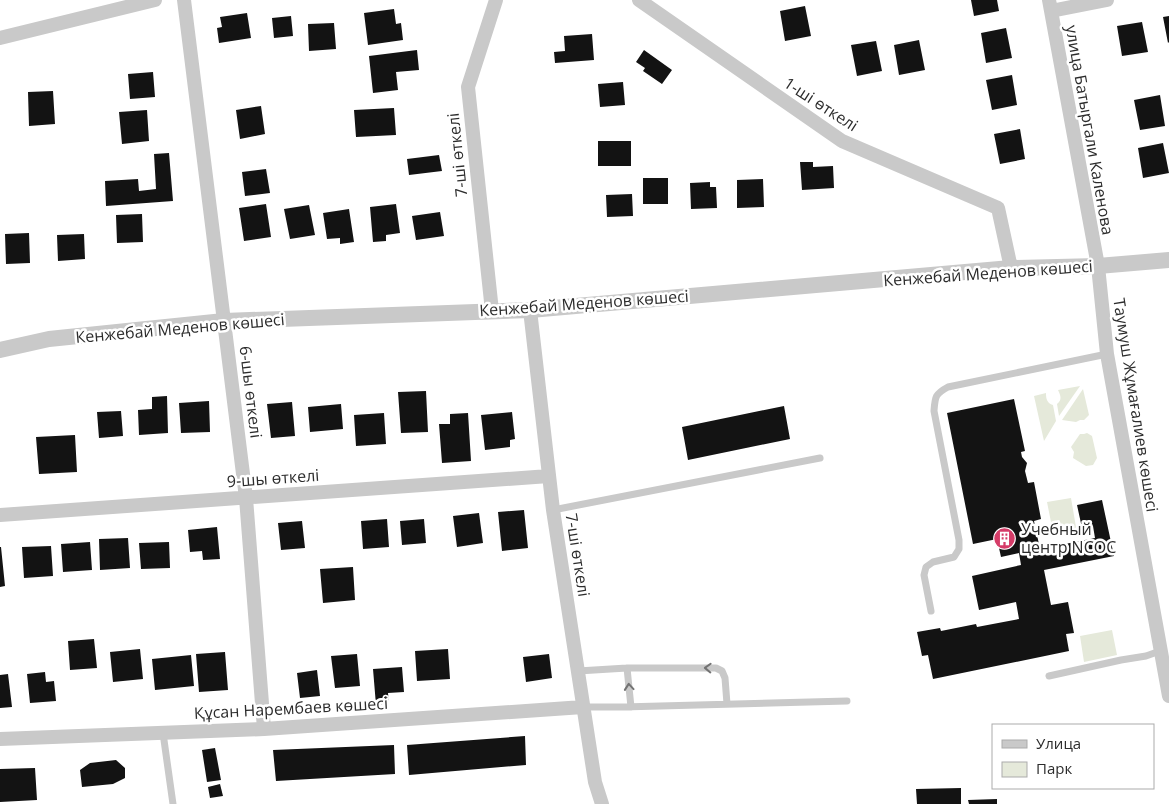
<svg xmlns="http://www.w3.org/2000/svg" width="1169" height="804" viewBox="0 0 1169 804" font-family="'Open Sans',sans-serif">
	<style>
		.green { fill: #e5e9da }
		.building { fill: #131313 }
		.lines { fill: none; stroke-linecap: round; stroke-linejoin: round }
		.service { stroke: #c9c9c9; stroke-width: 7 }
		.minor { stroke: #c9c9c9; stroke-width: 14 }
		.tertiary { stroke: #c9c9c9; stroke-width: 16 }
		.oneway { stroke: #737373 }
		.labels { text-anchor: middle; stroke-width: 5; stroke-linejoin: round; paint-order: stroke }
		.street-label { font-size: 16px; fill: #2c2c2c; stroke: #fff }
		.poi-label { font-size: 16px; fill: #2c2c2c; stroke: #fff; text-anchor: start }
	</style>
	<rect width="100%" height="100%" fill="#fff"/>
	<path class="green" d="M1080 386 1059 416 1057 404C1062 400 1061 396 1058 390Z
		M1083 389 1089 415 1084 420H1080L1076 422 1062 420Z
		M1046 393C1046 399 1047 403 1053 405L1056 421 1044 441 1034 396Z
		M1087 433 1092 436 1097 458 1093 465 1086 466 1073 458 1074 452 1071 447 1080 434H1084Z
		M1071 498 1077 533 1054 537 1047 502Z
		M1112 630 1117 655 1084 662 1080 636Z"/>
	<path class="building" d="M971 0H997L999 11 974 16Z
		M805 6 811 36 785 41 780 11Z
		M394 9 396 24 401 23 403 40 368 45 364 13Z
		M247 13 251 38 219 43 217 28 222 27 220 17Z
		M291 16 293 36 274 38 272 18Z
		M1169 16V42L1168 43 1163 17Z
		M1142 22 1148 52 1122 56 1117 26Z
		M334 23 336 49 309 51 308 24Z
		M1006 28 1012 58 986 63 981 33Z
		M592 34 594 60 555 63 554 52 565 51 564 36Z
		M919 40 925 70 899 75 894 45Z
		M876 41 882 71 857 76 851 45Z
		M417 50 419 70 396 72 398 90 373 93 369 56Z
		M644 50 672 70 662 84 643 71 645 68 636 62Z
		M153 72 155 97 130 99 128 74Z
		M1012 75 1017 105 992 110 986 80Z
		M623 82 625 105 600 107 598 84Z
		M53 91 55 124 29 126 28 92Z
		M1160 95 1165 126 1140 130 1134 100Z
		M261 106 265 134 240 139 236 110Z
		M394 108 396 135 356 137 354 110Z
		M147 110 149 141 122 144 119 112Z
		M1020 129 1025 159 1000 164 994 134Z
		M598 141H631V166H598Z
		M1163 143 1169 173 1143 178 1138 148Z
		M169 153 173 201 106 206 105 181 138 179 139 191 156 189 154 154Z
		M439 155 442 171 409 175 407 159Z
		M800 162H813V167L833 166 834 188 802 190Z
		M266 169 270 193 245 196 242 172Z
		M643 178H668V204H643Z
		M763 179 764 207 737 208V180Z
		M710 182V187H716L717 208 691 209 690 183Z
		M632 194 633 216 607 217 606 195Z
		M266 204 271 237 244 241 239 208Z
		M396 204 400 233 386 235V241L373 242 370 207Z
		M309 205 315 235 290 239 284 209Z
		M349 209 354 242 340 244V238L327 239 323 213Z
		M440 212 444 236 416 240 412 216Z
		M142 214 143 242 117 243 116 215Z
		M29 233 30 263 6 264 5 234Z
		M84 234 85 259 58 261 57 235Z
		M426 391 428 432 401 433 398 392Z
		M167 396 168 433 139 435 138 410 152 409V397Z
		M1014 399 1025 451 1021 452 1022 457 1027 463 1025 471 1028 483 1034 482 1041 519 1034 521 1040 549 1095 538 1093 526 1082 528 1077 505 1102 500 1114 556 1044 570 1051 605 1068 602 1074 633 1066 634 1069 651 933 679 928 655 922 656 917 632 940 628 941 631 976 624 977 627 1019 619 1016 602 979 610 972 576 1021 565 1019 553 1001 557 997 539 973 544 947 413Z
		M209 401 210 432 181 433 179 403Z
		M292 402 295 436 271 438 267 404Z
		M341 404 343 429 310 432 308 407Z
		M784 406 790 439 688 460 682 427Z
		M121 411 123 436 99 438 97 412Z
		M512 412 515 439 510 440V447L485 450 481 415Z
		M384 413 386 444 356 446 354 415Z
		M468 413 471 461 442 463 439 424H450V414Z
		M75 435 77 472 39 474 36 437Z
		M524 510 528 548 502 551 498 512Z
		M479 513 483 543 457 547 453 516Z
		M387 519 389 547 363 549 361 521Z
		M424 519 426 543 402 545 400 521Z
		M302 521 305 548 281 550 278 523Z
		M217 527 220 559 203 560 202 551 190 552 188 530Z
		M128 538 130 568 100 570 99 539Z
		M90 542 92 570 63 572 61 544Z
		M169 542 170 568 141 569 139 543Z
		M51 546 53 576 24 578 22 547Z
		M0 547H1L5 586 0 587Z
		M353 567 355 600 323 603 320 569Z
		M94 639 97 668 70 670 68 641Z
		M140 649 143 679 113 682 110 652Z
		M448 649 450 679 417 681 415 651Z
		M225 652 228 690 199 692 196 654Z
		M357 654 360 686 335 688 331 656Z
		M549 654 552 678 526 682 523 657Z
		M191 655 194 686 155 690 152 659Z
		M402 667 404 692 388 693 389 703 376 705 373 669Z
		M317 670 320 696 300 698 297 673Z
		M45 672 46 682 54 681 56 701 30 703 27 674Z
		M8 674 12 707 0 708V675Z
		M525 736 526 765 409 775 407 745Z
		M394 745 395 774 276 781 273 750Z
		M215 748 221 780 207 782 202 750Z
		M116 760 125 768V778L113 784 82 787 80 770 90 763Z
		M35 768 37 800 0 802V769Z
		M220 784 223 796 210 798 208 787Z
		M961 788V804H917L916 789Z
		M997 799V804H969L968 800Z"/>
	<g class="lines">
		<path class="service" d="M553 510 820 458
			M931 611 924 575 926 567 933 562 954 557 959 549V540L934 411C935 397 935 394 948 387L1107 354
			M627 668 631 707
			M578 671 627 668H716L722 671 725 678 727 704
			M1049 676 1121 660 1146 656 1160 651
			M583 707H622L847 701
			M163 733 173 804"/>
		<path class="minor" d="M184 0 246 498 264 729
			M639 0 842 141 998 208 1011 268
			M1049 0 1098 266 1107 354 1169 696
			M1051 11 1107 0
			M0 38 155 0
			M530 310 553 510 595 782 602 804
			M492 311 468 87 496 0
			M0 515 549 476
			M0 739 264 729 583 707"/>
		<path class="tertiary" d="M0 350 49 339 224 321 530 310 1011 268 1098 266 1169 260"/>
	</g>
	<defs><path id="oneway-chevron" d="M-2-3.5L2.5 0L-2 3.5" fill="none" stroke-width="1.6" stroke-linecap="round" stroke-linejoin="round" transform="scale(1.25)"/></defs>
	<g class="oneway">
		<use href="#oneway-chevron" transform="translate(708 668) rotate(-178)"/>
		<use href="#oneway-chevron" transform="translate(629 687) rotate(-95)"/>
	</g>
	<defs>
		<symbol id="building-disc" viewBox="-11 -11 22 22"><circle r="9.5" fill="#d53c68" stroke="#fff"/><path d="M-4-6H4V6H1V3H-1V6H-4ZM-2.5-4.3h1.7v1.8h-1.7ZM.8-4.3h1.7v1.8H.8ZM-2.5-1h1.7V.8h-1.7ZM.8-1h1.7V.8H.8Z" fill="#fff"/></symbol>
	</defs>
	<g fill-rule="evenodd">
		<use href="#building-disc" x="992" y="526" width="25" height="25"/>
	</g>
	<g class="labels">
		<g class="street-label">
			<text transform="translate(821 104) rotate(33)" y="6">1-ші өткелі</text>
			<text transform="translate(1090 130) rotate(80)" y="6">улица Батыргали Каленова</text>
			<text transform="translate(457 155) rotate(-96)" y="6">7-ші өткелі</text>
			<text transform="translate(988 273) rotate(-4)" y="6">Кенжебай Меденов көшесі</text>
			<text transform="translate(584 303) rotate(-4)" y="6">Кенжебай Меденов көшесі</text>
			<text transform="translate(180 328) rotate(-5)" y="6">Кенжебай Меденов көшесі</text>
			<text transform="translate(251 392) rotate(83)" y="6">6-шы өткелі</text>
			<text transform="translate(1136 405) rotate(81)" y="6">Таумуш Жұмағалиев көшесі</text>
			<text transform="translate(273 478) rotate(-4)" y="6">9-шы өткелі</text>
			<text transform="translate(578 555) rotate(81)" y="6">7-ші өткелі</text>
			<text transform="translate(291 708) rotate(-3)" y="6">Құсан Нарембаев көшесі</text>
		</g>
		<g class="poi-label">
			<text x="1021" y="535">Учебный<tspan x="1021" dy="18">центр NCOC</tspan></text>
		</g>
	</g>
	<rect x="992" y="724" width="162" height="65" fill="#ffffff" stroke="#ababab"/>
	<rect x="1002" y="740" width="25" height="8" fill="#c9c9c9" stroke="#ababab"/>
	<text x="1036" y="749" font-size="15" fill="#2c2c2c">Улица</text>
	<rect x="1002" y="762" width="25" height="15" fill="#e5e9da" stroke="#ababab"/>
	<text x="1036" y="774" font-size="15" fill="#2c2c2c">Парк</text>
</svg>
